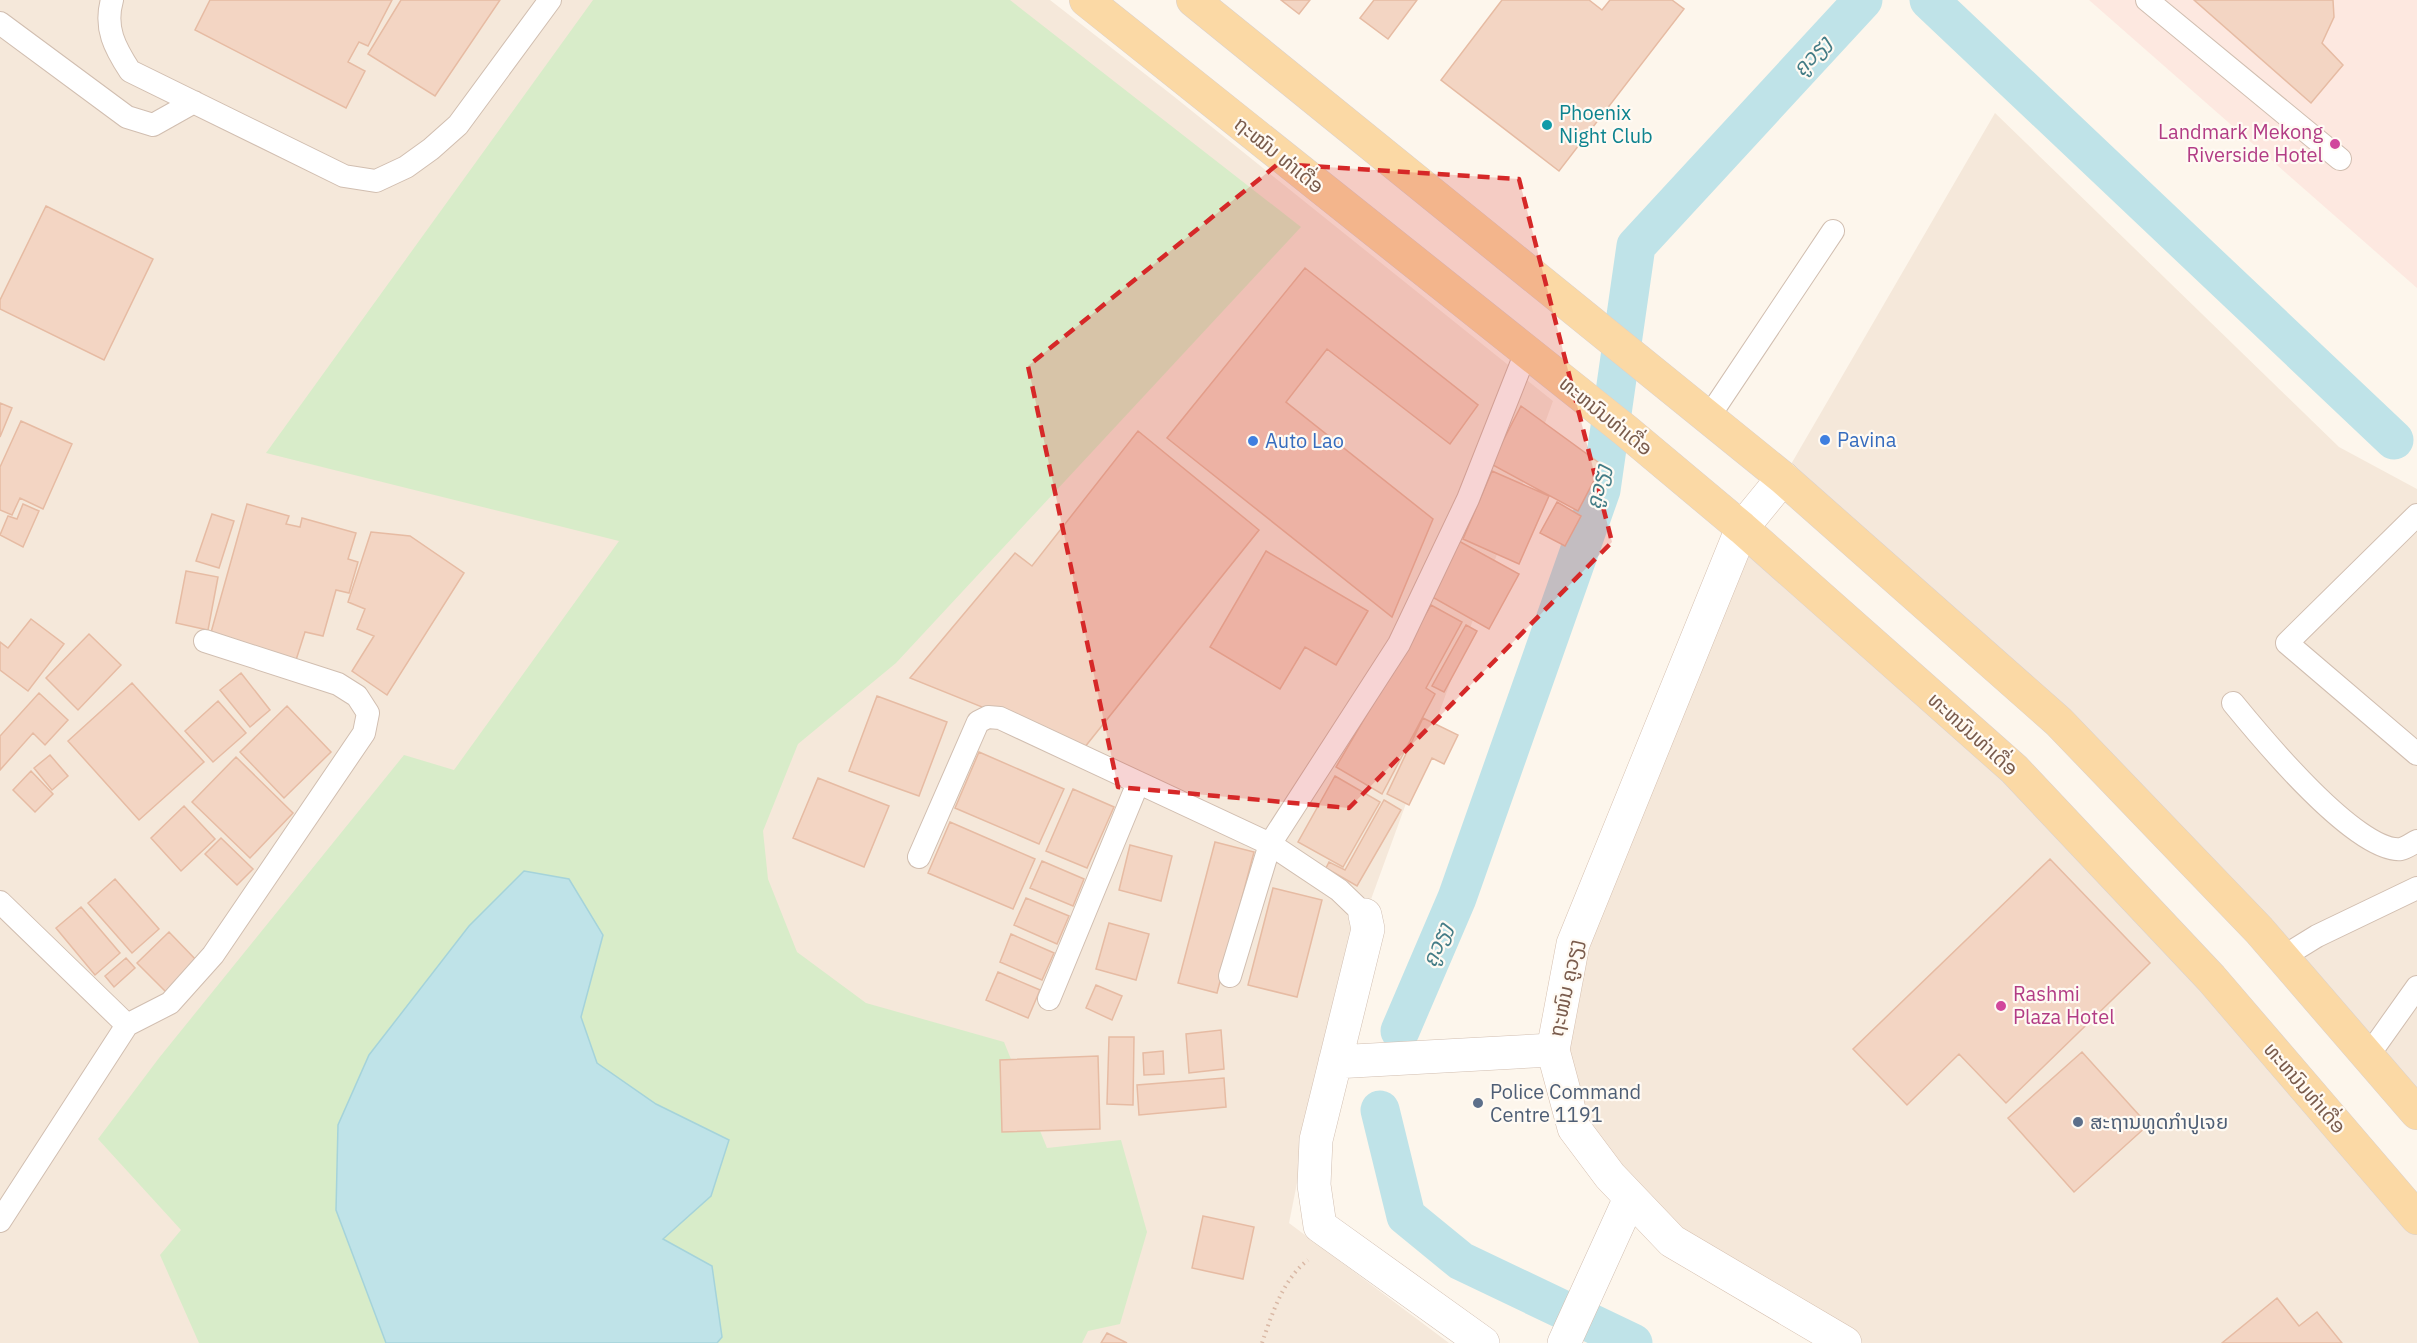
<svg xmlns="http://www.w3.org/2000/svg" width="2417" height="1343" viewBox="0 0 2417 1343" font-family="'IBM Plex Sans','Noto Sans Lao',sans-serif">
	<style>
		.residential { fill: #f5e8da }
		.commercial { fill: #fde8e0 }
		.green { fill: #d8ecc9 }
		.water { fill: #bfe3e8; stroke: #a5d3da; stroke-width: 1.5 }
		.lines { fill: none; stroke-linecap: round; stroke-linejoin: round }
		.canal { stroke: #bfe3e8; stroke-width: 39 }
		.building { fill: #f3d5c3; stroke: #e6bba3; stroke-width: 1.5 }
		.lane-casing { stroke: #d1beb0; stroke-width: 24 }
		.street-casing { stroke: #d1beb0; stroke-width: 34 }
		.secondary-casing { stroke: #d6c0b0; stroke-width: 34 }
		.primary-casing { stroke: #dad1cd; stroke-width: 34 }
		.path { stroke: #d9b8a5; stroke-width: 4; stroke-dasharray: 1.5 4.5; stroke-linecap: butt }
		.lane { stroke: #fff; stroke-width: 22 }
		.street { stroke: #fff; stroke-width: 33 }
		.secondary { stroke: #fff; stroke-width: 33 }
		.primary { stroke: #fbd9a5; stroke-width: 33 }
		.marked { fill: #d62828; fill-opacity: 0.2; stroke: #d62828; stroke-width: 4.5; stroke-dasharray: 12 8; stroke-linejoin: round }
		.culture-dot { fill: #0f9aa8; stroke: #fffaf3; stroke-width: 2 }
		.hotel-dot { fill: #d1479c; stroke: #fffaf3; stroke-width: 2 }
		.shop-dot { fill: #3f7fe0; stroke: #fffaf3; stroke-width: 2 }
		.service-dot { fill: #5c6f8a; stroke: #fffaf3; stroke-width: 2 }
		.labels { text-anchor: middle; stroke-width: 4.5; stroke-linejoin: round; paint-order: stroke }
		.culture-label { font-size: 20px; fill: #0d838f; stroke: #fffaf3; text-anchor: start }
		.hotel-label { font-size: 20px; fill: #b23c85; stroke: #fffaf3; text-anchor: end }
		.street-label { font-size: 20px; fill: #7a5c4d; stroke: #fffaf3 }
		.shop-label { font-size: 20px; fill: #366cbe; stroke: #fffaf3; text-anchor: start }
		.service-label { font-size: 20px; fill: #4e5e75; stroke: #fffaf3; text-anchor: start }
		.water-label { font-size: 21px; font-style: italic; fill: #437c86; stroke: #fffaf3 }
	</style>
	<rect width="100%" height="100%" fill="#fdf6ec"/>
	<path class="residential" d="M0 0H1050L1172 95 1553 401 1347 965 1314 1098 1289 1223 1449 1343H0Z
		M1995 113 2339 447 2417 489V1113L2259 930 1783 478Z
		M1742 528 2014 769 2417 1218V1343H1817L1610 1176 1553 1050 1573 943Z"/>
	<path class="commercial" d="M2089 0H2417V288Z"/>
	<path class="green" d="M593 0H1010L1301 227 896 663 798 744 763 831 768 879 797 952 866 1003 1004 1042 1047 1148 1121 1140 1147 1232 1120 1324 1088 1331 1082 1343H199L160 1255 181 1230 98 1139 159 1058 404 755 454 770 619 541 266 453Z"/>
	<path class="water" d="M524 871 569 879 603 935 581 1017 597 1063 656 1104 729 1140 711 1196 663 1239 712 1266 722 1337 717 1343H386L336 1210 338 1125 369 1055 469 926Z"/>
	<g class="lines">
		<path class="canal" d="M1929 0 2394 440
			M1400 1031 1457 898 1601 490 1636 246 1863 0
			M1380 1110 1406 1216 1461 1261 1633 1343"/>
	</g>
	<path class="building" d="M210 0H392L368 46 359 42 348 62 365 71 346 108 195 30Z
		M401 0H500L435 96 368 54Z
		M1281 0H1310L1299 14Z
		M1374 0H1417L1388 39 1360 18Z
		M1502 0H1589L1602 10 1610 0H1672L1684 9 1559 171 1441 80Z
		M2194 0H2333L2334 17 2322 43 2343 65 2311 103Z
		M46 206 153 259 104 360 0 309V300Z
		M1305 268 1478 405 1450 444 1327 349 1286 402 1433 519 1392 617 1167 438Z
		M0 403 12 408 0 437Z
		M1521 406 1602 465 1578 511 1491 464Z
		M21 421 72 444 43 509 20 498 12 515 0 510V467Z
		M1138 431 1259 530 1084 748 910 678 1015 553 1032 566Z
		M1492 471 1549 496 1519 564 1463 539Z
		M1557 502 1581 516 1565 546 1540 533Z
		M23 504 39 511 23 547 0 535 8 516 17 519Z
		M247 504 289 516 286 524 300 527 302 518 356 533 348 559 358 562 349 593 336 590 323 636 305 632 296 660 210 636Z
		M212 514 234 521 219 568 196 561Z
		M371 532 410 536 464 573 387 695 352 671 374 636 357 629 365 609 348 602Z
		M1457 540 1519 574 1489 629 1427 594Z
		M1266 551 1368 611 1336 665 1305 647 1280 689 1210 647Z
		M186 571 218 577 208 630 176 623Z
		M1431 605 1462 622 1426 688 1435 694 1382 794 1336 767Z
		M31 619 64 644 28 691 0 670V642L8 648Z
		M1466 625 1477 631 1444 692 1432 686Z
		M89 634 121 665 78 710 46 678Z
		M241 673 270 710 250 727 220 690Z
		M132 683 204 762 139 820 68 741Z
		M39 693 68 720 45 745 33 733 0 770V736Z
		M877 696 947 722 919 796 849 771Z
		M218 701 246 733 213 762 185 731Z
		M287 706 331 752 284 798 240 752Z
		M1423 718 1458 735 1444 764 1432 758 1409 805 1387 794Z
		M979 752 1064 789 1039 844 955 808Z
		M50 755 68 776 52 790 34 768Z
		M236 757 293 813 250 858 192 802Z
		M31 771 53 794 35 812 13 790Z
		M1335 776 1380 802 1343 867 1298 842Z
		M818 778 889 806 864 867 793 838Z
		M1073 789 1114 807 1087 868 1046 851Z
		M1384 800 1401 810 1357 886 1326 868 1329 862 1345 870Z
		M184 806 215 839 181 871 151 838Z
		M950 822 1035 859 1013 909 928 873Z
		M221 838 253 869 237 885 205 854Z
		M1215 842 1254 852 1217 993 1178 983Z
		M1130 845 1172 856 1161 901 1119 890Z
		M2050 859 2150 963 2006 1103 1959 1054 1907 1105 1853 1049Z
		M1042 861 1084 879 1073 906 1030 888Z
		M115 879 159 929 132 953 88 903Z
		M1273 888 1322 900 1297 997 1248 985Z
		M1026 898 1069 916 1057 944 1014 925Z
		M81 907 120 953 95 975 56 928Z
		M1109 923 1149 934 1136 980 1096 969Z
		M169 932 199 963 168 994 137 963Z
		M1011 934 1054 953 1042 980 1000 962Z
		M126 958 135 968 114 987 105 976Z
		M998 972 1040 990 1028 1018 986 1000Z
		M1096 985 1122 996 1112 1020 1086 1008Z
		M1221 1030 1224 1069 1189 1073 1186 1034Z
		M1109 1037H1134L1133 1105 1107 1104Z
		M1163 1051 1164 1074 1144 1075 1143 1053Z
		M2082 1052 2148 1125 2074 1192 2008 1118Z
		M1098 1056 1100 1129 1002 1132 1000 1060Z
		M1224 1078 1226 1107 1139 1115 1137 1085Z
		M1203 1216 1254 1227 1243 1279 1192 1268Z
		M2277 1298 2299 1326 2317 1312 2342 1343H2222Z
		M1107 1333 1127 1343H1101Z"/>
	<g class="lines">
		<defs>
			<path id="lane" d="M112 0C104 28 115 48 130 71L344 176 376 181 406 167 431 149 458 125 550 0
				M2147 0 2340 159
				M0 23 127 117 153 125 194 102
				M1708 418 1833 231
				M2417 515 2287 643 2417 754
				M2233 703C2260 736 2357 854 2401 849 2406 848 2413 843 2417 841
				M919 857 978 722 988 717 1000 718 1270 844 1339 890 1365 915
				M0 902 127 1025
				M2283 957 2317 936 2417 888
				M1230 976 1270 844 1399 644 1468 499 1526 352
				M1049 999 1138 783
				M2368 1056 2417 987
				M0 1221 127 1025 170 1003 213 955 364 733 368 713 357 696 338 684 205 641"/>
			<path id="street" d="M1365 915 1368 929 1316 1140 1314 1185 1320 1226 1483 1343
				M1335 1062 1553 1050
				M1564 1343 1630 1198"/>
			<path id="secondary" d="M1783 478 1742 528 1573 944 1553 1050 1574 1128 1610 1176 1672 1241 1845 1343"/>
			<path id="primary" d="M1086 0 1625 430 1742 528 2014 769 2211 978 2417 1218
				M1193 0 1783 478 2059 722 2259 930 2417 1113"/>
		</defs>
		<use href="#lane" class="lane-casing"/>
		<use href="#street" class="street-casing"/>
		<use href="#secondary" class="secondary-casing"/>
		<use href="#primary" class="primary-casing"/>
		<path class="path" d="M1262 1343C1272 1314 1283 1279 1308 1260"/>
		<use href="#lane" class="lane"/>
		<use href="#street" class="street"/>
		<use href="#secondary" class="secondary"/>
		<use href="#primary" class="primary"/>
	</g>
	<path class="marked" d="M1278 164 1519 179 1612 542 1349 808 1118 787 1028 366Z"/>
	<circle class="culture-dot" cx="1547" cy="125" r="6"/>
	<g class="hotel-dot">
		<circle cx="2335" cy="144" r="6"/>
		<circle cx="2001" cy="1006" r="6"/>
	</g>
	<g class="shop-dot">
		<circle cx="1825" cy="440" r="6"/>
		<circle cx="1253" cy="441" r="6"/>
	</g>
	<g class="service-dot">
		<circle cx="1478" cy="1103" r="6"/>
		<circle cx="2078" cy="1122" r="6"/>
	</g>
	<g class="labels">
		<g class="culture-label">
			<text x="1559" y="120">Phoenix<tspan x="1559" dy="23">Night Club</tspan></text>
		</g>
		<g class="hotel-label">
			<text x="2323" y="139">Landmark Mekong<tspan x="2323" dy="23">Riverside Hotel</tspan></text>
			<text x="2013" y="1001" text-anchor="start">Rashmi<tspan x="2013" dy="23">Plaza Hotel</tspan></text>
		</g>
		<g class="street-label">
			<text transform="translate(1279 155) rotate(39)" y="7">ຖະໝົນ ທ່າເດື່ອ</text>
			<text transform="translate(1606 416) rotate(39)" y="7">ທະຫນົນທ່າເດື່ອ</text>
			<text transform="translate(1973 734) rotate(42)" y="7">ທະຫນົນທ່າເດື່ອ</text>
			<text transform="translate(1566 988) rotate(-78)" y="7">ຖະໜົນ ຄູວຽງ</text>
			<text transform="translate(2305 1088) rotate(49)" y="7">ທະຫນົນທ່າເດື່ອ</text>
		</g>
		<g class="shop-label">
			<text x="1837" y="447">Pavina</text>
			<text x="1265" y="448">Auto Lao</text>
		</g>
		<g class="service-label">
			<text x="1490" y="1099">Police Command<tspan x="1490" dy="23">Centre 1191</tspan></text>
			<text x="2090" y="1129">ສະຖານທູດກຳປູເຈຍ</text>
		</g>
		<g class="water-label">
			<text transform="translate(1812 56) rotate(-47)" y="7">ຄູວຽງ</text>
			<text transform="translate(1598 487) rotate(-77)" y="7">ຄູວຽງ</text>
			<text transform="translate(1437 945) rotate(-67)" y="7">ຄູວຽງ</text>
		</g>
	</g>
</svg>
